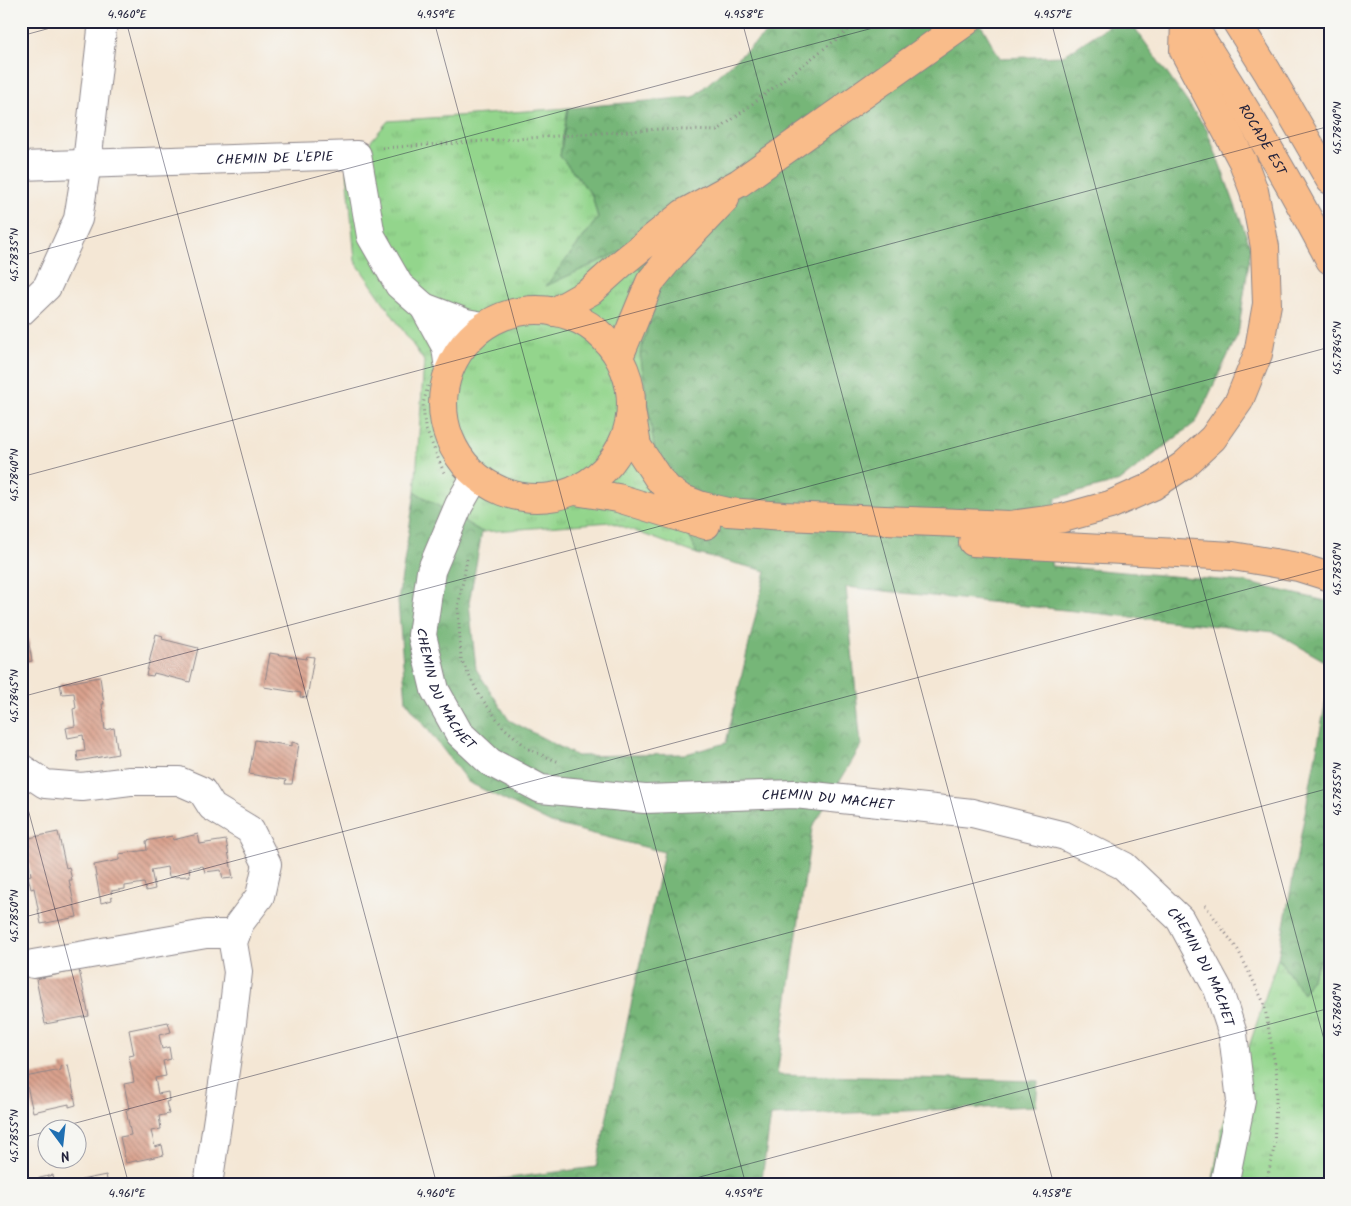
<svg xmlns="http://www.w3.org/2000/svg" width="1351" height="1206" viewBox="0 0 1351 1206" font-family="Kalam,sans-serif">
	<style>
		.grass { fill: url(#grass-tufts); stroke: #5a7c64 }
		.forest { fill: url(#forest-crowns); stroke: #4c6c5a }
		.building { fill: url(#building-back-hatch) }
		.lines { fill: none; stroke-linecap: round; stroke-linejoin: round }
		.minor-casing { stroke: #8b8488; stroke-width: 30 }
		.major-casing { stroke: #8b8488; stroke-width: 30 }
		.highway-casing { stroke: #8b8488; stroke-width: 30 }
		.path { stroke: #8b8488; stroke-width: 3; stroke-dasharray: 1 4; stroke-linecap: butt }
		.minor { stroke: #fff; stroke-width: 28 }
		.major { stroke: #f9bc8a; stroke-width: 28 }
		.highway { stroke: #f9bc8a; stroke-width: 28 }
		.ticks { fill: none; stroke: #22223b; stroke-width: 1; stroke-opacity: 0.45 }
		.labels { text-anchor: middle; stroke-width: 4; stroke-linejoin: round; paint-order: stroke }
		.street-label { font-size: 14px; fill: #22223b; stroke: #f6f6f2 }
		.neatline { fill: none; stroke: #22223b; stroke-width: 2 }
		.ticks-label { font-size: 12px; text-anchor: middle; fill: #22223b }
	</style>
	<defs>
		<pattern id="grass-tufts" width="24" height="20" patternUnits="userSpaceOnUse" patternTransform="scale(1.25)"><rect width="24" height="20" fill="#93d58c"/><path d="M3 7l-1-3M5 7V3M7 7l1-3M15 17l-1-3M17 17v-4M19 17l1-3" fill="none" stroke="#7eb77a"/></pattern>
		<pattern id="forest-crowns" width="20" height="18" patternUnits="userSpaceOnUse" patternTransform="scale(1.25)"><rect width="20" height="18" fill="#76b678"/><path d="M2 6a3 3 0 1 1 6 0M12 15a3 3 0 1 1 6 0" fill="none" stroke="#609464"/></pattern>
		<pattern id="building-back-hatch" width="6" height="6" patternUnits="userSpaceOnUse" patternTransform="scale(1.25)"><rect width="6" height="6" fill="#daa28e"/><path d="M-1 5l2 2M0 0l6 6M5-1l2 2" fill="none" stroke="#b08475"/></pattern>
	</defs>
	<rect width="100%" height="100%" fill="#f6f6f2"/>
	<filter id="ink" filterUnits="userSpaceOnUse"><feTurbulence type="fractalNoise" baseFrequency=".02" numOctaves="2"/><feDisplacementMap in="SourceGraphic" scale="10" xChannelSelector="R" yChannelSelector="G"/><feConvolveMatrix kernelMatrix="1 2 1 2 8 2 1 2 1" color-interpolation-filters="sRGB"/></filter>
	<filter id="wash" filterUnits="userSpaceOnUse"><feTurbulence type="fractalNoise" baseFrequency=".0096" numOctaves="4" result="noise"/><feDisplacementMap in="SourceGraphic" scale="20" xChannelSelector="R" yChannelSelector="G"/><feGaussianBlur stdDeviation="1.12" result="paint"/><feColorMatrix in="noise" values="0 0 0 0 0 0 0 0 0 0 0 0 0 0 0 0 0 1.4 0 .05"/><feComposite in="paint" operator="in"/></filter>
	<g filter="url(#wash)">
		<rect width="100%" height="100%" fill="#f4e7d5"/>
		<path class="grass" d="M568 108 560 156 592 195 598 218 547 285 624 250 658 293 655 453 697 554 610 522 482 532 415 492 424 361 355 261 347 169 388 121Z
			M1330 942V1185H1212L1222 1129 1278 958 1303 994Z"/>
		<path class="forest" d="M780 21H979L1000 58 1063 56 1116 21H1130L1207 130 1251 248 1238 334 1196 422 1120 481 1056 498 1051 566 1244 582 1326 601 1330 603V664L1274 632 846 587 861 746 812 828 777 1075 1038 1081 1036 1106 771 1116 761 1185H478V1182L596 1167 664 852 551 823 468 782 406 701 398 601 415 492 482 532 469 603 476 669 509 720 577 756 686 754 726 743 766 571 697 554 655 453 640 353 658 292 624 250 546 286 598 218 592 195 560 156 568 108 693 97Z
			M1330 679V942L1303 994 1278 958Z"/>
		<g id="blocks">
			<path class="building" d="M25 621 32 661 23 663 21 654V622Z
				M156 634 163 636 162 639 198 648 190 682 154 673 153 676 146 675Z
				M270 653 306 659 307 656 314 657 307 698 300 697 301 693 264 687Z
				M100 677 104 704H102L105 730 114 728 118 754 78 761 77 752 85 751 83 735 68 738 66 728 75 726 73 709 76 708 74 693 62 694 60 684Z
				M255 740 292 746V742L299 744 292 784H285L286 780 249 774Z
				M58 832 66 868 69 867 72 880H69L77 917 41 924 34 888 31 889 28 876 31 875 24 839Z
				M198 834 200 844 226 840 233 878 223 879 221 870 205 872 203 866 189 868 190 876 169 877 167 867 151 870 155 889 146 891 144 883 125 886V889L111 891 112 900 101 903 94 865 119 860V854L147 850 146 841 172 836 173 840Z
				M79 970 89 1016 45 1024 36 979Z
				M168 1022 171 1032 159 1035 162 1049 169 1047 171 1059 163 1061 166 1076 155 1078 158 1094 168 1092 169 1101 166 1102 169 1114 159 1116 161 1129 151 1131 155 1147 162 1145 164 1155 126 1163 120 1137 131 1135 126 1110 129 1109 124 1084 134 1082 129 1056 134 1055 129 1030Z
				M68 1065 76 1105 69 1107V1104L33 1112 25 1077 61 1070V1066Z
				M53 1175 55 1185H28L27 1181Z
				M106 1175 108 1185H79L82 1183 81 1180Z"/>
		</g>
	</g>
	<g filter="url(#ink)">
		<use href="#blocks" fill-opacity="0" stroke="#8b8488" stroke-width="1"/>
		<g class="lines">
			<defs>
				<g id="minor">
					<path id="s1" d="M21 166 357 155 371 236 399 285 424 307 446 347 449 369"/>
					<path d="M424 307 466 323 483 326"/>
					<path d="M21 312 47 287 78 219 87 163 103 21"/>
					<path id="s2" d="M475 477 459 505 431 571 422 635 435 690 459 733 490 762 541 789 645 799 795 794 972 813 1065 836 1124 866 1180 919 1218 989 1233 1034 1241 1101 1224 1185"/>
					<path d="M21 768 45 784 82 787 130 781H179L202 791 212 807 250 830 267 864 260 896 239 924 233 943 238 972 232 1023 208 1185"/>
					<path d="M33 964 206 934H236"/>
				</g>
				<path id="major" d="M443 404a94 94 0 1 1 188 0a94 94 0 1 1-188 0Z
					M554 312 591 291 622 263 684 213 739 183 967 21
					M619 357 650 282 673 254 725 199"/>
				<g id="highway">
					<path id="s3" d="M1190 21C1240 99 1288 178 1330 260"/>
					<path d="M1236 21 1267 71 1330 180"/>
					<path d="M631 410 637 446 658 478 669 490 681 498 702 506 728 512 784 516 1010 525 1063 518 1110 505 1153 486 1184 465 1213 438 1239 401 1258 354 1267 304 1265 247 1254 191 1243 162 1184 51 1185 21"/>
					<path d="M575 491 618 498 706 525"/>
					<path d="M973 542 1233 556 1298 567 1330 577"/>
				</g>
			</defs>
			<use href="#minor" class="minor-casing"/>
			<use href="#major" class="major-casing"/>
			<use href="#highway" class="highway-casing"/>
			<path class="path" d="M382 148 660 129 717 131 860 21
				M428 386 423 404 425 427 445 475
				M467 559 458 608 461 659 479 695 503 727 530 750 559 762
				M1205 905 1238 950 1264 1003 1277 1076 1274 1148 1266 1185"/>
			<use href="#minor" class="minor"/>
			<use href="#major" class="major"/>
			<use href="#highway" class="highway"/>
		</g>
	</g>
	<path class="ticks" d="M126 21 437 1185M434 21 746 1185M742 21 1054 1185M1051 21 1330 1062M21 36 76 21M21 256 899 21M21 477 1330 126M21 697 1330 347M21 783 129 1185M21 918 1330 567M57 1128 1330 788M21 1138 48 1131M670 1185 1330 1008"/>
	<g class="labels">
		<g class="street-label">
			<text dy="5" stroke="none"><textPath href="#s3" startOffset="139">ROCADE EST</textPath></text>
			<text dy="5" stroke="none"><textPath href="#s1" startOffset="254">CHEMIN DE L'EPIE</textPath></text>
			<text dy="5" stroke="none"><textPath href="#s2" startOffset="228">CHEMIN DU MACHET</textPath></text>
			<text dy="5" stroke="none"><textPath href="#s2" startOffset="662">CHEMIN DU MACHET</textPath></text>
			<text dy="5" stroke="none"><textPath href="#s2" startOffset="1098">CHEMIN DU MACHET</textPath></text>
		</g>
	</g>
	<rect width="1351" height="1206" fill="none" stroke="#f6f6f2" stroke-width="55"/>
	<g transform="translate(62 1144) rotate(165)"><circle r="24" fill="#f6f6f2" stroke="#a1a1a9"/>
	<path d="M0-4L9 19L0 12L-9 19Z" fill="#1f6fb2"/>
	<text y="-8" font-size="14" font-weight="bold" text-anchor="middle" fill="#22223b">N</text>
	</g>
	<rect x="28" y="28" width="1296" height="1150" class="neatline"/>
	<g class="ticks-label">
		<text x="127" y="18">4.960°E</text>
		<text x="436" y="18">4.959°E</text>
		<text x="744" y="18">4.958°E</text>
		<text x="1053" y="18">4.957°E</text>
		<text transform="translate(1337 128) rotate(-90)" y="4">45.7840°N</text>
		<text transform="translate(14 255) rotate(-90)" y="4">45.7835°N</text>
		<text transform="translate(1337 348) rotate(-90)" y="4">45.7845°N</text>
		<text transform="translate(14 475) rotate(-90)" y="4">45.7840°N</text>
		<text transform="translate(1337 569) rotate(-90)" y="4">45.7850°N</text>
		<text transform="translate(14 696) rotate(-90)" y="4">45.7845°N</text>
		<text transform="translate(1337 789) rotate(-90)" y="4">45.7855°N</text>
		<text transform="translate(14 916) rotate(-90)" y="4">45.7850°N</text>
		<text transform="translate(1337 1010) rotate(-90)" y="4">45.7860°N</text>
		<text transform="translate(14 1136) rotate(-90)" y="4">45.7855°N</text>
		<text x="127" y="1197">4.961°E</text>
		<text x="436" y="1197">4.960°E</text>
		<text x="744" y="1197">4.959°E</text>
		<text x="1052" y="1197">4.958°E</text>
	</g>
</svg>
